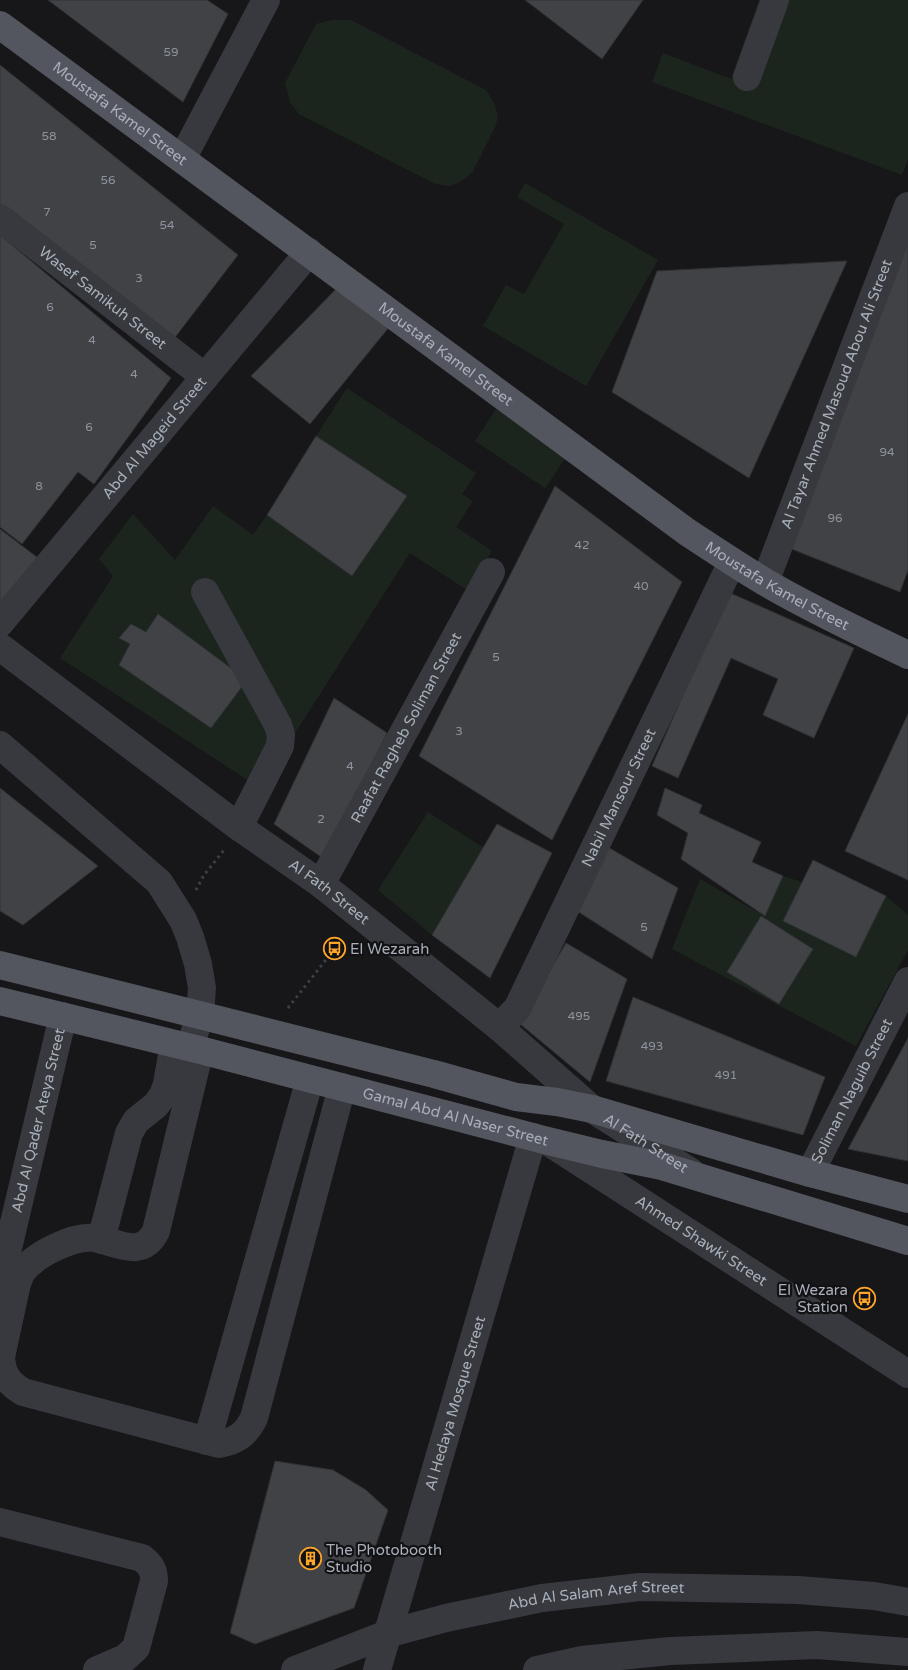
<svg xmlns="http://www.w3.org/2000/svg" width="908" height="1670" viewBox="0 0 908 1670" font-family="'Varela Round',sans-serif">
	<style>
		.green { fill: #1c251d }
		.building { fill: #414246; stroke: #303135 }
		.lines { fill: none; stroke-linecap: round; stroke-linejoin: round }
		.path { stroke: #3d4045; stroke-width: 3; stroke-dasharray: 2.5 4; stroke-linecap: butt }
		.minor { stroke: #37393e; stroke-width: 28 }
		.major { stroke: #53565e; stroke-width: 28 }
		.labels { text-anchor: middle; stroke-width: 4.5; stroke-linejoin: round; paint-order: stroke }
		.number-label { font-size: 12px; fill: #8e949d }
		.street-label { font-size: 15px; fill: #a8afba; stroke: #121214 }
		.poi-label { font-size: 15px; fill: #a8afba; stroke: #121214; text-anchor: start }
	</style>
	<rect width="100%" height="100%" fill="#171719"/>
	<path class="green" d="M759 0H908V159L902 175 652 82 663 53 731 79Z
		M332 20H351L486 90 494 103 498 115 496 125 472 173 460 182 450 186 435 184 299 114 290 102 285 83 316 24Z
		M525 183 658 260 586 386 483 326 506 285 524 294 564 224 517 197Z
		M347 388 476 473 462 494 473 501 456 527 492 551 467 590 410 553 260 788 60 658 113 576 99 559 133 514 175 560 213 506 253 535 267 515 352 576 407 496 316 436Z
		M496 409 567 456 545 488 475 441Z
		M428 812 484 848 432 935 378 890Z
		M783 876 802 882 886 896 908 915V950L856 1046 672 949 700 879 765 916Z"/>
	<path class="building" d="M48 0H207L228 14 183 102Z
		M525 0H643L602 59Z
		M0 65 238 255 173 340 0 206Z
		M0 235 171 378 94 484 78 472 22 544 0 527Z
		M908 236V570L900 592 789 548Z
		M847 261 749 478 612 392 657 271Z
		M340 285 390 326 310 424 251 376Z
		M316 436 407 496 352 576 267 515Z
		M555 486 682 582 552 840 419 756Z
		M0 529 42 561 0 612Z
		M728 592 854 648 814 738 763 715 778 679 731 658 678 778 652 766Z
		M158 614 247 680 211 728 119 665 130 644 119 638 131 624 146 632Z
		M334 698 387 733 324 859 274 824Z
		M908 714V880L845 851Z
		M0 788 98 866 23 925 0 911Z
		M665 788 702 805 699 813 761 842 752 862 783 876 765 916 681 859 688 833 657 815Z
		M497 824 552 853 490 978 432 935Z
		M606 846 678 888 652 959 574 909Z
		M813 860 886 896 856 957 783 921Z
		M761 916 813 949 779 1004 727 972Z
		M566 943 627 979 590 1082 519 1023Z
		M633 997 825 1077 803 1135 606 1081Z
		M908 1038V1161L848 1149Z
		M275 1461 333 1470 366 1490 388 1510 354 1608 255 1644 230 1633Z"/>
	<g class="lines">
		<path class="path" d="M196 890 204 875 224 850
			M288 1008 343 938"/>
		<g class="minor">
			<path d="M747 77 775 0"/>
			<path d="M182 159 266 0"/>
			<path id="s1" d="M0 218 205 377"/>
			<path id="s2" d="M765 582 908 206"/>
			<path d="M205 592 278 725 281 735 280 746 239 827"/>
			<path id="s3" d="M0 623 309 252"/>
			<path id="s4" d="M0 647 239 827 321 884 499 1027 592 1109 691 1172"/>
			<path d="M0 745 159 882 183 920 190 937 198 964 202 988 200 1014 190 1048"/>
			<path id="s5" d="M321 884 491 572"/>
			<path id="s6" d="M499 1027 517 1009 732 562"/>
			<path d="M200 1050 156 1231C142 1260 117 1242 94 1238 74 1235 34 1255 22 1272 20 1275 19 1279 17 1283L1 1357C2 1374 8 1383 23 1392L219 1444C237 1441 246 1434 254 1418L342 1087"/>
			<path id="s7" d="M550 1143 908 1374"/>
			<path id="s8" d="M810 1173 908 981"/>
			<path d="M101 1240 129 1133 136 1121 156 1105 163 1095 167 1084 174 1044"/>
			<path id="s9" d="M0 1282 63 1016"/>
			<path d="M207 1441 310 1079"/>
			<path d="M0 1522 142 1558C151 1565 154 1570 154 1581L136 1648 125 1658 97 1670"/>
			<path id="s10" d="M295 1670 387 1634 446 1618 542 1598 640 1587 798 1590 874 1596 908 1602"/>
			<path id="s11" d="M377 1670 533 1137"/>
			<path d="M537 1670 582 1660 670 1651 817 1645 908 1652"/>
		</g>
		<g class="major">
			<path id="s12" d="M0 25 687 532C713 549 738 566 765 582 811 609 860 632 908 655"/>
			<path d="M0 965 434 1074 516 1097 557 1102 592 1109 810 1173 908 1199"/>
			<path id="s13" d="M0 1001 200 1050 544 1140 602 1154 662 1166 908 1241"/>
		</g>
	</g>
	<defs>
		<symbol id="bus-ring" viewBox="-11 -11 22 22"><circle r="9.5" fill="#121214" stroke="#ffa629" stroke-width="1.5"/><path d="M-5-6H5V4H4V6H2V4H-2V6H-4V4H-5ZM-3.5-4V0h7V-4ZM-3.5 1.2v1.5H-2V1.2ZM2 1.2v1.5H3.5V1.2Z" fill="#ffa629"/></symbol>
		<symbol id="building-ring" viewBox="-11 -11 22 22"><circle r="9.5" fill="#121214" stroke="#ffa629" stroke-width="1.5"/><path d="M-4-6H4V6H1V3H-1V6H-4ZM-2.5-4.3h1.7v1.8h-1.7ZM.8-4.3h1.7v1.8H.8ZM-2.5-1h1.7V.8h-1.7ZM.8-1h1.7V.8H.8Z" fill="#ffa629"/></symbol>
	</defs>
	<g fill-rule="evenodd">
		<use href="#bus-ring" x="322" y="936" width="25" height="25"/>
		<use href="#bus-ring" x="852" y="1286" width="25" height="25"/>
		<use href="#building-ring" x="298" y="1546" width="25" height="25"/>
	</g>
	<g class="labels">
		<g class="number-label">
			<text x="171" y="56">59</text>
			<text x="49" y="140">58</text>
			<text x="108" y="184">56</text>
			<text x="47" y="216">7</text>
			<text x="167" y="229">54</text>
			<text x="93" y="249">5</text>
			<text x="139" y="282">3</text>
			<text x="50" y="311">6</text>
			<text x="92" y="344">4</text>
			<text x="134" y="378">4</text>
			<text x="89" y="431">6</text>
			<text x="887" y="456">94</text>
			<text x="39" y="490">8</text>
			<text x="835" y="522">96</text>
			<text x="582" y="549">42</text>
			<text x="641" y="590">40</text>
			<text x="496" y="661">5</text>
			<text x="459" y="735">3</text>
			<text x="350" y="770">4</text>
			<text x="321" y="823">2</text>
			<text x="644" y="931">5</text>
			<text x="579" y="1020">495</text>
			<text x="652" y="1050">493</text>
			<text x="726" y="1079">491</text>
		</g>
		<g class="street-label">
			<text dy="5" stroke="none"><textPath href="#s12" startOffset="149">Moustafa Kamel Street</textPath></text>
			<text dy="5" stroke="none"><textPath href="#s1" startOffset="130">Wasef Samikuh Street</textPath></text>
			<text dy="5" stroke="none"><textPath href="#s12" startOffset="554">Moustafa Kamel Street</textPath></text>
			<text dy="5" stroke="none"><textPath href="#s2" startOffset="201">Al Tayar Ahmed Masoud Abou Ali Street</textPath></text>
			<text dy="5" stroke="none"><textPath href="#s3" startOffset="241">Abd Al Mageid Street</textPath></text>
			<text dy="5" stroke="none"><textPath href="#s12" startOffset="959">Moustafa Kamel Street</textPath></text>
			<text dy="5" stroke="none"><textPath href="#s5" startOffset="178">Raafat Ragheb Soliman Street</textPath></text>
			<text dy="5" stroke="none"><textPath href="#s6" startOffset="260">Nabil Mansour Street</textPath></text>
			<text dy="5" stroke="none"><textPath href="#s4" startOffset="410">Al Fath Street</textPath></text>
			<text dy="5" stroke="none"><textPath href="#s8" startOffset="92">Soliman Naguib Street</textPath></text>
			<text dy="5" stroke="none"><textPath href="#s13" startOffset="470">Gamal Abd Al Naser Street</textPath></text>
			<text dy="5" stroke="none"><textPath href="#s9" startOffset="166">Abd Al Qader Ateya Street</textPath></text>
			<text dy="5" stroke="none"><textPath href="#s4" startOffset="815">Al Fath Street</textPath></text>
			<text dy="5" stroke="none"><textPath href="#s7" startOffset="180">Ahmed Shawki Street</textPath></text>
			<text dy="5" stroke="none"><textPath href="#s11" startOffset="278">Al Hedaya Mosque Street</textPath></text>
			<text dy="5" stroke="none"><textPath href="#s10" startOffset="312">Abd Al Salam Aref Street</textPath></text>
		</g>
		<g class="poi-label">
			<text x="350" y="954">El Wezarah</text>
			<text x="848" y="1295" text-anchor="end">El Wezara<tspan x="848" dy="17">Station</tspan></text>
			<text x="326" y="1555">The Photobooth<tspan x="326" dy="17">Studio</tspan></text>
		</g>
	</g>
</svg>
